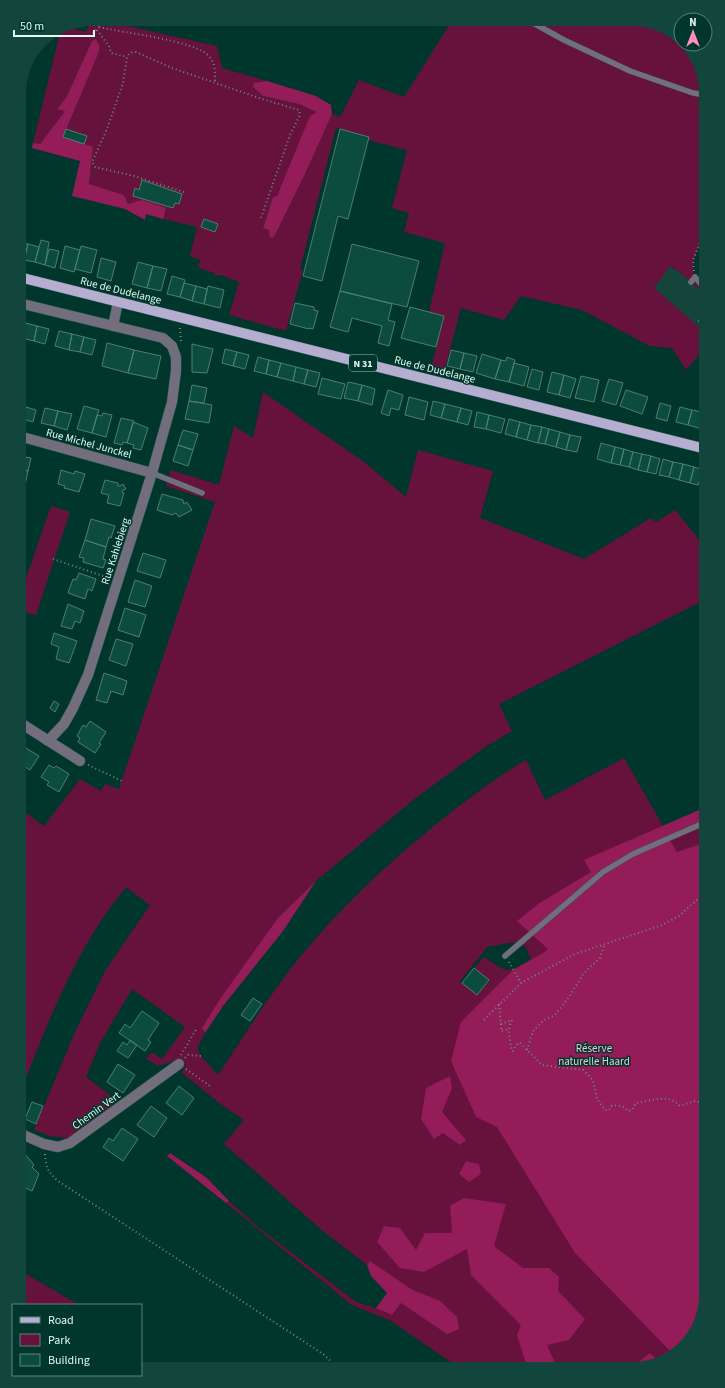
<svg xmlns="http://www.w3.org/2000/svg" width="725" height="1388" viewBox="0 0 725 1388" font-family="'Source Sans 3',sans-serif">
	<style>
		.built { fill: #15443a }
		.green { fill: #66123c; fill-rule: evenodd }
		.forest { fill: #941c59 }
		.building { fill: #0c4c3f; stroke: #4e7e72 }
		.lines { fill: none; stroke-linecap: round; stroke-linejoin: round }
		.lane-casing { stroke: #24554c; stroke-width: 6 }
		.street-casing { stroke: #24554c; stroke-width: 11 }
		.primary-casing { stroke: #24554c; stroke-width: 11 }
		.path { stroke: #658e85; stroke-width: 2; stroke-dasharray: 1 3; stroke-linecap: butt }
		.lane { stroke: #726e7e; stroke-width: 5.5 }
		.street { stroke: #726e7e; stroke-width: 10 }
		.primary { stroke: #b6aed0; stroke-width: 10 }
		.labels { text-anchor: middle; stroke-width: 3; stroke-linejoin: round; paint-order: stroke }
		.shield { fill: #00362c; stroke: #9dbfb7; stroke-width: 1 }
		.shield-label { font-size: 10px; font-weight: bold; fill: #e0faf2 }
		.street-label { font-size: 11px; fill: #e0faf2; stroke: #00362c }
		.park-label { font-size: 11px; fill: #ebcbd6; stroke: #00362c }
	</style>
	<rect width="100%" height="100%" fill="#00362c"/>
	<path class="built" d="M669 266 683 275 706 295V333L653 288Z"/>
	<path class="green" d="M109 19V22L217 46 222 68 267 81 254 84V88L263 96 299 104 317 112 277 196 273 197 263 227 269 229 274 237 305 174 332 114 340 117 359 80 404 97 453 19H637L673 32 681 41V44H683L700 65 706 93V241L702 239C697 251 688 267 697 279 701 285 706 288 706 295L683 275 670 266 654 288 706 333V347L686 370 672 348 650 346 582 310 521 296 504 320 461 308 444 372 431 369 444 316 429 312 445 243 404 232 409 213 392 208 407 150 368 140V136L336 128 300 269 303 270 286 331 229 315 239 282 221 275 214 276 215 273 198 268 200 260 190 256 197 227 163 219 166 208 142 201 128 204 124 195 89 184 93 147 63 137 98 54 100 47 96 39 92 41 67 96 57 108 65 111 40 144 33 143 61 28 62 26 86 32 90 20Z
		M263 392 364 462 406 497 418 450 493 471 480 518 584 559 651 518 656 522 675 510 706 548V599L499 704 512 731 485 747 413 800 316 881 278 918 202 1028 205 1033 197 1048 201 1056 218 1075C240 1042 262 1007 286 975 326 922 377 873 428 831 460 805 490 781 526 760L545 800 624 758 663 826 706 807V1295L694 1336 660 1363 632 1369H461L391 1321 352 1305 226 1203 229 1201 258 1227 356 1302 376 1308 392 1315 401 1303 370 1261 367 1265 323 1231 224 1144 244 1120 222 1105 182 1073 186 1064 179 1059 158 1066 146 1059 152 1052 162 1059 185 1027 132 989 100 1043 86 1077 109 1094 114 1106 72 1137 64 1139 62 1137H53L34 1130 75 1032 105 971 150 905 126 887C76 947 47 1024 19 1096V808L44 826 80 779 101 791 105 784 119 789 215 502 166 486 171 470 219 485 234 426 253 438ZM514 942 526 947 531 960C505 974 508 973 484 957L474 968 489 981 477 995 460 981 487 947Z
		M51 506 70 512 36 615 19 611V610L27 575Z
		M19 1270 79 1305H21L19 1295Z"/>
	<path class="forest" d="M96 39 100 47 98 54 63 137 93 147 89 184 124 195 128 204 142 200 166 208 163 219 146 214 145 220 125 209 72 196 80 161 32 148 33 143 40 144 65 111 57 109 67 96 92 41Z
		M267 81 316 96 331 105 332 114 305 174 274 237 270 238 269 230 263 228 273 197 277 196 310 116 317 112 299 104 263 96 253 87 254 83Z
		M706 807V822L669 839 677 852 706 842V1295L694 1336 672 1353 575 1253 497 1127 476 1117 451 1061 461 1022 513 970 543 953 548 949 517 921 538 904 591 872 584 860Z
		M316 881 283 931 223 1006 205 1033 202 1028 220 999 278 918Z
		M450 1076 452 1088 442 1112 466 1140 460 1145 443 1133 434 1139 421 1119 426 1088Z
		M170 1153 207 1178 229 1201 226 1203 167 1156Z
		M466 1161 479 1164 481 1174 469 1182 459 1174Z
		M464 1198 506 1204 494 1246 523 1268H549L559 1277 558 1291 585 1319 569 1340 547 1345 557 1367 556 1369H529L527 1367 517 1335 521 1325 471 1275 467 1249 424 1272 400 1268 377 1242 384 1226 400 1228 416 1250 425 1233H452L450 1206Z
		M370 1261 411 1289 440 1301 457 1317 459 1329 447 1334 401 1303 392 1315 376 1308 387 1293 371 1276 367 1265Z
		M650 1353 660 1363 630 1369Z"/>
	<path class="building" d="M66 129 87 136 84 144 63 137Z
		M340 129 369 137 348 219 338 216 322 281 303 276Z
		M142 180 182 194 179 204 175 203 173 208 133 196 135 188 139 190Z
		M204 219 218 224 215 232 201 227Z
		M41 240 49 242 45 265 35 262Z
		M19 242 28 244 24 260 19 258Z
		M28 244 39 247 35 262 24 260Z
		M352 244 419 261 407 307 340 291Z
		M65 246 80 250 74 272 60 268Z
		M81 246 97 250 91 273 75 269Z
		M49 249 59 251 55 268 45 265Z
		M101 258 116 262 111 281 97 277Z
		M138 262 153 266 147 288 132 284Z
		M153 266 167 269 161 291 147 288Z
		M172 276 185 280 180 297 167 294Z
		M184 283 196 286 192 301 180 297Z
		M196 286 207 289 204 304 192 301Z
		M208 286 224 290 220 308 204 304Z
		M340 291 392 304 388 320 395 322 389 346 378 343 382 326 352 318 348 332 330 327Z
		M295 303 314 307V310L318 311 313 329 309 328V329L290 324Z
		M410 307 444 316 436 347 401 338Z
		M706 312V329L698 321Z
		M19 321 26 323 22 338H19Z
		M26 323 37 326 34 341 22 338Z
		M37 326 49 329 45 344 34 341Z
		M59 331 72 334 69 350 55 346Z
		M72 334 84 337 80 352 69 350Z
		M84 337 96 340 92 355 80 352Z
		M107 343 134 350 128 373 102 366Z
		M192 344 213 349 207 373 192 372Z
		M225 349 237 352 233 366 222 363Z
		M134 350 161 356 156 379 128 373Z
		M451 350 464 353 460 369 447 366Z
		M237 352 249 355 245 369 233 366Z
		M464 353 477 356 473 372 460 369Z
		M482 354 501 360 495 379 476 373Z
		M258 357 269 360 266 374 254 371Z
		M507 357 515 360 509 382 495 379 501 360 506 361Z
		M269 360 281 363 277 377 266 374Z
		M281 363 296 367 293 381 277 377Z
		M514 363 529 367 524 386 509 382Z
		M296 367 308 370 304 384 293 381Z
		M532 369 543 372 539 390 527 387Z
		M308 370 320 373 316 387 304 384Z
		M552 372 564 375 559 395 547 392Z
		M564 375 576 379 570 398 559 395Z
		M581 376 599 380 594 402 575 398Z
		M322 378 345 384 341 399 318 394Z
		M609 379 623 383 616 405 602 401Z
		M348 382 362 385 358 401 344 398Z
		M192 385 207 388 204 403 189 401Z
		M362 385 375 389 372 405 358 401Z
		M388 390 403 395 399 410 391 408 389 416 381 413Z
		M626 390 648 397 642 414 620 406Z
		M409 397 428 402 424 420 405 415Z
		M189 401 212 405 209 423 185 419Z
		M433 401 445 404 441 418 430 415Z
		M660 403 671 406 667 421 656 418Z
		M445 404 461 408 457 422 441 418Z
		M19 405 26 407 23 419 19 418Z
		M84 406 99 410 92 433 77 429Z
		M26 407 36 410 33 422 23 419Z
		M680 407 692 410 688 425 676 422Z
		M45 408 58 411 54 426 41 423Z
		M461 408 472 411 468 425 457 422Z
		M692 410 706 413 702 429 688 425Z
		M58 411 72 414 67 430 54 426Z
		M477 412 489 415 486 429 474 427Z
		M103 413 112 415 106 437 92 433 97 415 102 416Z
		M489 415 505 419 501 433 486 429Z
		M121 418 134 421 127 443 123 442 122 445 114 443Z
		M509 419 520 422 516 437 505 434Z
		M133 422 148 428 141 450 133 448 134 445 127 443Z
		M520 422 531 425 527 440 516 437Z
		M531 425 542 427 538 443 527 440Z
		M542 427 549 429 545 444 538 443Z
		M549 429 560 432 556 447 545 444Z
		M183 430 198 434 193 450 178 445Z
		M560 432 570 435 566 450 556 447Z
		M570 435 581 437 577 452 566 450Z
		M601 443 615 447 611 463 597 459Z
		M178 445 193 450 188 466 173 461Z
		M615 447 624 449 620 465 611 463Z
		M624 449 633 452 629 467 620 465Z
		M633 452 642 454 638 470 629 467Z
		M642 454 651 456 647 472 638 470Z
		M19 456 31 458 28 471 19 469Z
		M651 456 660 459 656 474 647 472Z
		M663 459 673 462 669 477 659 475Z
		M673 462 683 464 679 480 669 477Z
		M683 464 694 467 690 483 679 480Z
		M694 467 704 470 698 485 690 483Z
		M19 469 28 471 25 485 19 484Z
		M61 470 74 474 75 471 85 474 79 492 64 488 65 486 58 484Z
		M105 480 118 483V486H120L123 484 126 489 123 490 122 492 124 493 120 506 107 503 109 495 101 493Z
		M162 494 183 500 184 504 187 502 192 510 179 517 176 513 172 515 157 510Z
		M91 519 115 526 111 538 109 537 106 547 85 540Z
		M85 540 106 547 103 559 106 560 103 568 83 562 84 558 79 557Z
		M143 553 166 560 160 578 137 571Z
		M79 573 96 579 92 591 88 589 85 599 68 593 73 579 76 580Z
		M135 580 152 586 145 607 128 602Z
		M68 604 84 611 80 623 75 621 72 629 61 626Z
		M125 608 146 615 139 637 118 630Z
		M54 633 77 641 69 663 56 659 59 647 51 644Z
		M116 639 133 644 126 666 109 660Z
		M104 673 127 681 123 695 111 691 107 703 96 700Z
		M54 701 59 704 55 712 50 708Z
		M90 721 106 732 99 743 101 744 95 753 78 742 80 738 77 736 83 725 86 727Z
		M21 745 39 756 30 770 19 763V748Z
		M49 765 54 768 56 766 69 774 59 792 47 785 49 782 41 777Z
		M474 968 489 980 477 995 462 983Z
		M253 998 262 1004 250 1021 241 1015Z
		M142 1011 159 1023 148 1040 151 1042 145 1051 119 1033 125 1024 130 1028Z
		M130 1040 137 1045 128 1058 117 1051 123 1042 127 1045Z
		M118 1064 135 1075 123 1093 107 1082Z
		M179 1086 194 1098 182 1115 166 1103Z
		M32 1102 43 1106 36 1124 25 1119Z
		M151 1106 167 1118 154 1137 137 1125Z
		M122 1128 138 1139 123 1161 103 1147 109 1138 113 1141Z
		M24 1153 34 1165 32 1167 39 1174 32 1191 19 1185 22 1176 19 1172V1157Z"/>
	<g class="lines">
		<defs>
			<path id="lane" d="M526 19 564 40 630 71 693 93 706 95
				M691 282 695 277 706 290
				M152 473 202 493
				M505 956 603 872 633 854 706 822"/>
			<path id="street" d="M19 303 163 338 172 346 176 357V371L172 402 152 473 88 675 73 708 64 724 48 741
				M113 326 118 302
				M19 436 152 473
				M19 722 80 761
				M19 1133 44 1144 58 1147 70 1143 179 1064"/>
			<path id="primary" d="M19 277 706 449"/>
		</defs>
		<use href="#lane" class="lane-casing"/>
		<use href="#street" class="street-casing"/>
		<use href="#primary" class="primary-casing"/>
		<path class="path" d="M99 27C123 33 194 40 209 56 216 64 215 73 215 83
			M97 30 109 46 111 53 127 57
			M90 36 99 27 102 19
			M184 192 134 176 95 167 92 162 107 129 123 83 127 57C129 53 131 52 136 52L172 68 262 99 299 110 300 115 290 135 261 218
			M694 271 693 260 706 227
			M180 328 181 341
			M53 559 109 578
			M88 765 122 781
			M509 962 521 983
			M499 1004 501 1024 512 1020C511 1023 509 1027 509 1030 509 1033 511 1048 512 1051H513L518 1043H520L542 1065 583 1070 593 1080 597 1099 605 1110H609L611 1106C619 1105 622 1105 628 1111L632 1110 636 1103C651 1101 669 1093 680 1106L695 1101 702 1103 706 1112
			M484 1020 521 983 575 954 662 925 679 916 702 895 706 894
			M501 1024V1031L508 1029
			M527 1050 533 1031 544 1020 555 1015 569 997 584 973 600 958 604 945
			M181 1055 197 1028
			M185 1058 188 1055 201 1056
			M186 1069 210 1086
			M706 1122V1119
			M45 1154C46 1168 48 1172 58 1181L323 1354 335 1365 337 1369"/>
		<use href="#lane" class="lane"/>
		<use href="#street" class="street"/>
		<use href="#primary" class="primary"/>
	</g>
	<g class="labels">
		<rect class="shield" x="349" y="355" width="28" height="16" rx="3"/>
		<g class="shield-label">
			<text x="363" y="367">N 31</text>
		</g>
		<g class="street-label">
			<text transform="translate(121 290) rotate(14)" y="4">Rue de Dudelange</text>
			<text transform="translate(435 369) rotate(14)" y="4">Rue de Dudelange</text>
			<text transform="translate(89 443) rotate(15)" y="4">Rue Michel Junckel</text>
			<text transform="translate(115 551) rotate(-72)" y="4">Rue Kahlebierg</text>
			<text transform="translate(96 1110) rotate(-36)" y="4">Chemin Vert</text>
		</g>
		<g class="park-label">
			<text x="594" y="1052">Réserve<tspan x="594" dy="13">naturelle Haard</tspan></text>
		</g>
	</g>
	<path d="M0 0H725V1388H0ZM93 26H632A67 67 0 0 1 699 93V1295A67 67 0 0 1 632 1362H93A67 67 0 0 1 26 1295V93A67 67 0 0 1 93 26Z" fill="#12463c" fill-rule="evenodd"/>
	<rect x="12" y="1304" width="130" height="72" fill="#00362c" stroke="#5a847b"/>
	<rect x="20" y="1317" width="20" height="6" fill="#b6aed0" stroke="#5a847b"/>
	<text x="48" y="1324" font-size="12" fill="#e0faf2">Road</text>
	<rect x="20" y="1334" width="20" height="12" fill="#66123c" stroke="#5a847b"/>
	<text x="48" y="1344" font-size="12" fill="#e0faf2">Park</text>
	<rect x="20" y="1354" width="20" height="12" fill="#0c4c3f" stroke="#5a847b"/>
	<text x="48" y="1364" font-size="12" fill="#e0faf2">Building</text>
	<g transform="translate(693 32)"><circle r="19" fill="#00362c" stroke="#5a847b"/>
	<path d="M0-3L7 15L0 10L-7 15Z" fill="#ff8ebb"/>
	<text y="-6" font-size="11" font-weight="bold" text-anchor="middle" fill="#e0faf2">N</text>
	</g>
	<path d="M14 30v6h80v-6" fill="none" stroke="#e0faf2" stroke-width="2"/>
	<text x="20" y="30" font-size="12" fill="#e0faf2" stroke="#00362c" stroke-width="3" paint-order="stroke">50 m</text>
</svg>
